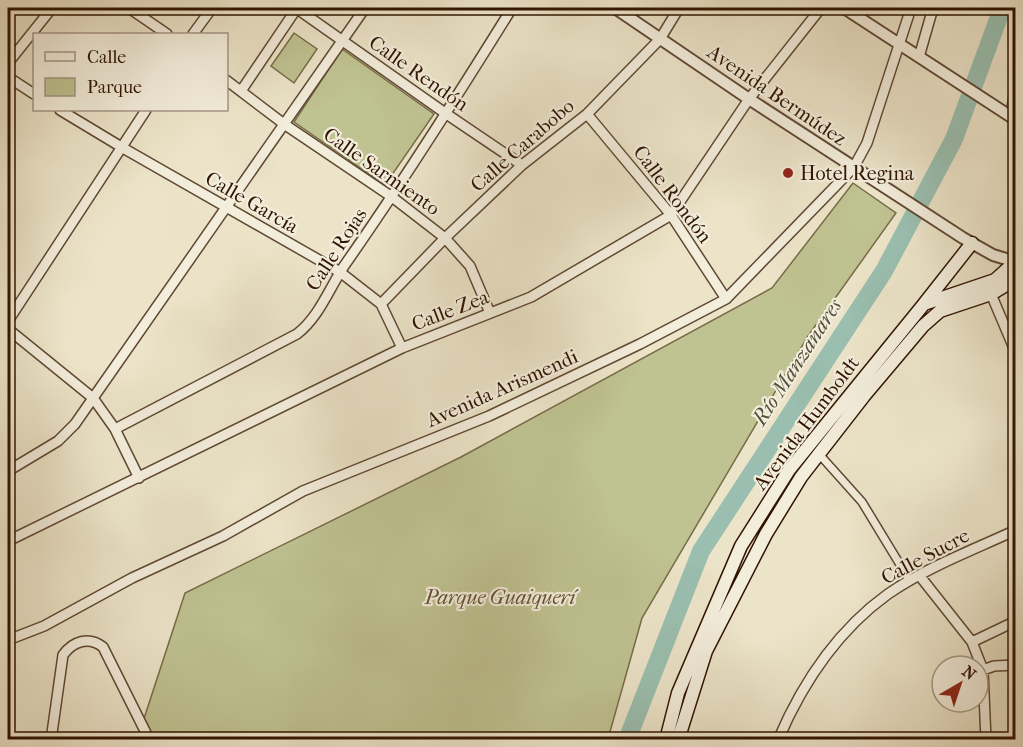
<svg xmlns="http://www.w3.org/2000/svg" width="1023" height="747" viewBox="0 0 1023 747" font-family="'IM FELL French Canon',serif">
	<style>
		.green { fill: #bfc291; stroke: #786b48; stroke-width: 1.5 }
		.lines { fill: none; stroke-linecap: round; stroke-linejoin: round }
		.river { stroke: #9abfb0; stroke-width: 18 }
		.pedestrian-casing { stroke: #5f4832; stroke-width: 10 }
		.minor-casing { stroke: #5f4832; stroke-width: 12 }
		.tertiary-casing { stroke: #5f4832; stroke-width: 14 }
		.secondary-casing { stroke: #301400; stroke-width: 15 }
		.pedestrian { stroke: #f3eddc; stroke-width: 7 }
		.minor { stroke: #f3eddc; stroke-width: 9 }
		.tertiary { stroke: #f3eddc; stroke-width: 10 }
		.secondary { stroke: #f3eddc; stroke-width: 12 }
		.poi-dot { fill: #8f2418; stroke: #f3eddc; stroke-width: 2 }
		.labels { text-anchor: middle; stroke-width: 4.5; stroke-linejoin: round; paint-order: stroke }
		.street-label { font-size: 20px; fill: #301400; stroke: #f3eddc }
		.poi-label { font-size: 20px; fill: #301400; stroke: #f3eddc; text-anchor: start }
		.park-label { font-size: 20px; font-style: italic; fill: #625133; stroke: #f3eddc }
		.water-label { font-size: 21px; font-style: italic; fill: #55503e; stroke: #f3eddc }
	</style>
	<rect width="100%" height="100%" fill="#ece4c9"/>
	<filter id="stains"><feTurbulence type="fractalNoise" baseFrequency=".00333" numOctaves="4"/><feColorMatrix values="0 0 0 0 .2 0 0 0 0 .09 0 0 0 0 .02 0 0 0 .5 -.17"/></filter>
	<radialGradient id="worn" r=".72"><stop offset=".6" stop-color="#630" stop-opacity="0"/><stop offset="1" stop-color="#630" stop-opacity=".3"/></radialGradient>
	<path class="green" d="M294 33 317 49 294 83 271 66Z
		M342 49 434 114 385 185 294 122Z
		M1015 57V111L1007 106Z
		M853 183 896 213 808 336 642 618 608 739 137 740 185 593 461 457 772 288Z"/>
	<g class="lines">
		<path class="river" d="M627 740 701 551 884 271 954 139 1000 14 1001 8"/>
		<defs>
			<path id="pedestrian" d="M819 454 862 502 910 581"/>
			<path id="minor" d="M129 8 167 34
				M296 8 445 113 522 165
				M193 34 212 8
				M919 57 933 8
				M8 63 52 8
				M8 77 34 94
				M226 80 284 124 392 197 445 238 470 266 490 313
				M241 91 297 8
				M60 110 123 148 340 272 381 304 402 348
				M587 114 671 215 726 299
				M991 294 1016 353
				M381 304 445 238 522 165 587 114 660 39 679 8
				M8 321 146 110
				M8 329 93 398 115 429 139 478
				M115 429 297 334C319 317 329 289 344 266 403 182 458 95 512 8
				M8 471 58 441 75 424 365 8
				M8 541 402 348 531 297 671 215 749 99 821 8
				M919 575 972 642 983 670 986 740
				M8 640 44 626 132 578 223 536 303 491 489 416 640 344 726 299 854 167 867 143 911 8
				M972 642 1016 621
				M983 670 994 666 1016 665
				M51 740 63 655C73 641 89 636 103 647L146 733 144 740
				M778 740C802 684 838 630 888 594 927 567 973 550 1016 530"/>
			<path id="tertiary" d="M615 8 749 99 963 238 993 255 1016 262
				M844 8 1016 120"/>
			<path id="secondary" d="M924 304 972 243
				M666 740 678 693 741 546 789 470 924 304 995 280 1015 262 1016 256
				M678 740 706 651 766 534 801 477 864 396 923 326 940 311 991 294 1016 279"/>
		</defs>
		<use href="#pedestrian" class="pedestrian-casing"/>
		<use href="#minor" class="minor-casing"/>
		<use href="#tertiary" class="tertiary-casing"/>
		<use href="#secondary" class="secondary-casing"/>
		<use href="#pedestrian" class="pedestrian"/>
		<use href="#minor" class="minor"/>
		<use href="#tertiary" class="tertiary"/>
		<use href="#secondary" class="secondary"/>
	</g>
	<circle class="poi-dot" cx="788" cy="173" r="6"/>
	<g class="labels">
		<g class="street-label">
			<text transform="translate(419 73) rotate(35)" y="7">Calle Rendón</text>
			<text transform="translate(777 95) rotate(34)" y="7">Avenida Bermúdez</text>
			<text transform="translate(522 145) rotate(-41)" y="7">Calle Carabobo</text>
			<text transform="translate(382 171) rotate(35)" y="7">Calle Sarmiento</text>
			<text transform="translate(673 194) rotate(53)" y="7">Calle Rondón</text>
			<text transform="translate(252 202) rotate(30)" y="7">Calle García</text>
			<text transform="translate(336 249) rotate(-57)" y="7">Calle Rojas</text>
			<text transform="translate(450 310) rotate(-21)" y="7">Calle Zea</text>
			<text transform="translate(502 388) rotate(-24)" y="7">Avenida Arismendi</text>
			<text transform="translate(806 423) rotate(-53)" y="7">Avenida Humboldt</text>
			<text transform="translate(925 556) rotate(-28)" y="7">Calle Sucre</text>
		</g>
		<g class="poi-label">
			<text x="800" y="180">Hotel Regina</text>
		</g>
		<g class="park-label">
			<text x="500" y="604">Parque Guaiquerí</text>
		</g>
		<g class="water-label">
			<text transform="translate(797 362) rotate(-57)" y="7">Río Manzanares</text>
		</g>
	</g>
	<rect width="1023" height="747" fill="none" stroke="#ece4c9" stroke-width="30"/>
	<rect x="9" y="9" width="1005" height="729" fill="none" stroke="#301400" stroke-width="3"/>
	<rect x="15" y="15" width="993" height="717" fill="none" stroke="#301400" stroke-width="1.5"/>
	<rect x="33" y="33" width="195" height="78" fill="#f3eddc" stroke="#a59684" stroke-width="1.5"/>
	<rect x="45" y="52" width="30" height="9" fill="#f3eddc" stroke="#a59684" stroke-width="1.5"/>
	<text x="87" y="63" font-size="18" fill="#301400">Calle</text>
	<rect x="45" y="78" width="30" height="18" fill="#bfc291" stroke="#a59684" stroke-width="1.5"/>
	<text x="87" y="93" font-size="18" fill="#301400">Parque</text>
	<g transform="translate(960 684) rotate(39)"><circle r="28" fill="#f3eddc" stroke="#a59684" stroke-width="1.5"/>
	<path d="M0-4.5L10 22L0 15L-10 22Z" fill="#8f2418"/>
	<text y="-9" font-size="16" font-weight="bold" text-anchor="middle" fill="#301400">N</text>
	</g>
	<rect width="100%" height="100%" filter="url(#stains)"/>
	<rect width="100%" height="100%" fill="url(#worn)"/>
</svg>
